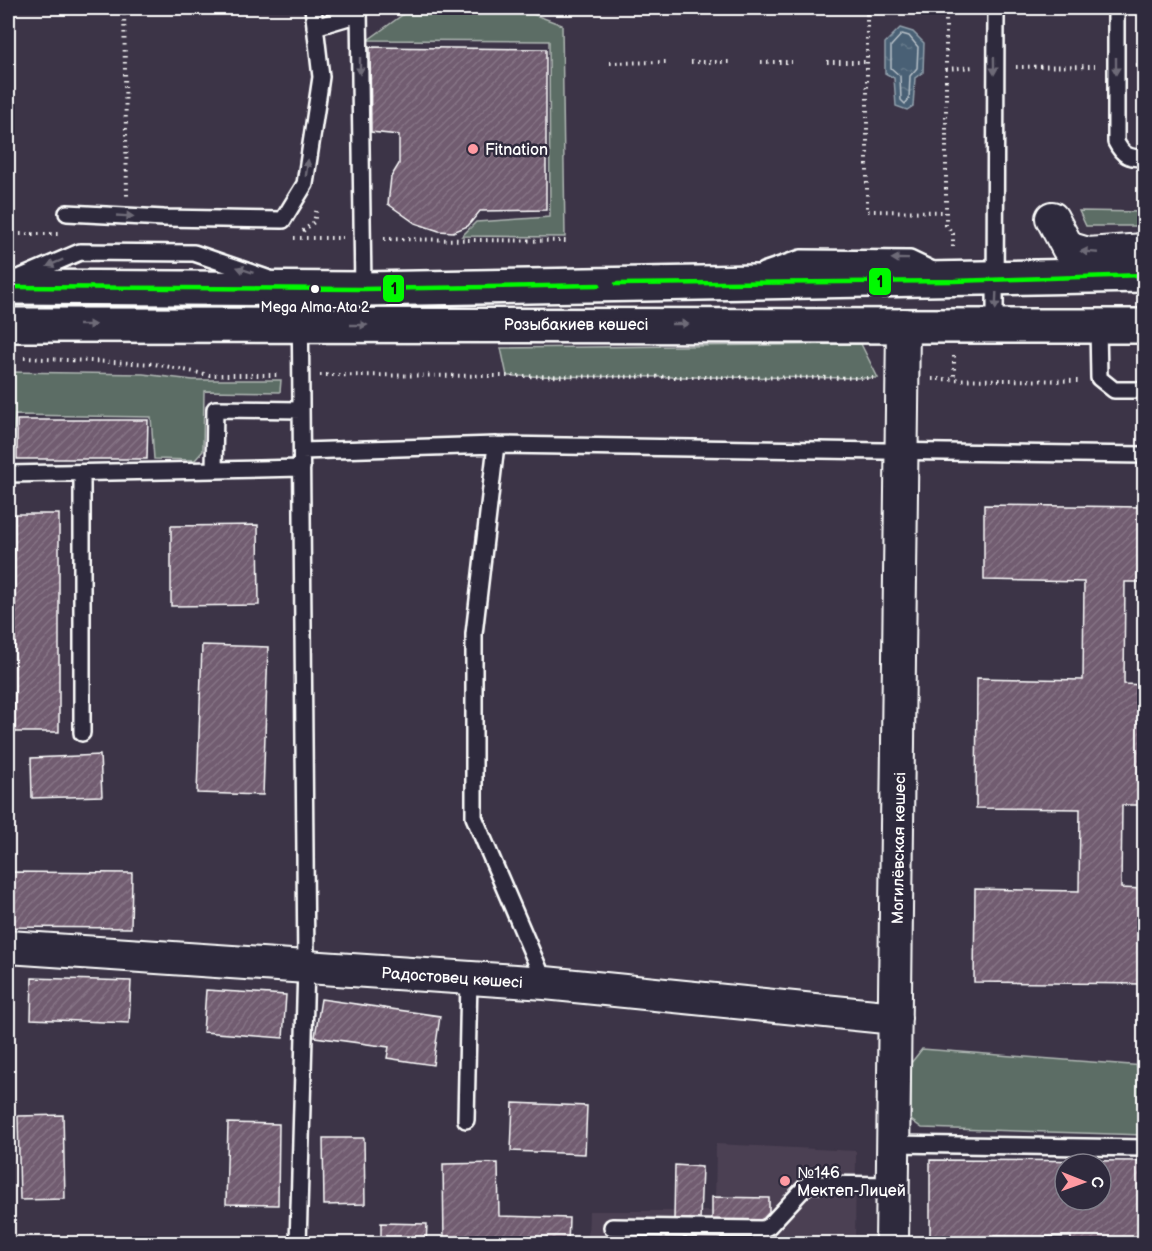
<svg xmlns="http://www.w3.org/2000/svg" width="1152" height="1251" viewBox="0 0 1152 1251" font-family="'Balsamiq Sans',sans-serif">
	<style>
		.built { fill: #4c4053 }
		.green { fill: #5c6d65; stroke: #aeb6b2; stroke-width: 1.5 }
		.water { fill: url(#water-ripples); stroke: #92a0ac; stroke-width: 1.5 }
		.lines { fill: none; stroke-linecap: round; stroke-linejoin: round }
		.shore { stroke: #b7c0c8; stroke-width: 1.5 }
		.building { fill: url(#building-hatch); stroke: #fff; stroke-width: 1.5; fill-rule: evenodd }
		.service-casing { stroke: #fff; stroke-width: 20 }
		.minor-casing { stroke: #fff; stroke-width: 36 }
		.secondary-casing { stroke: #fff; stroke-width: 38 }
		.path { stroke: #fff; stroke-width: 4; stroke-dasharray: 1.5 4.5; stroke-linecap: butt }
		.service { stroke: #2f2a3d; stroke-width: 15 }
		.minor { stroke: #2f2a3d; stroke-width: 32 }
		.secondary { stroke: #2f2a3d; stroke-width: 33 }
		.bus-1-casing { stroke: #2f2a3d; stroke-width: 9 }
		.bus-1 { stroke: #00f900; stroke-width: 4.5 }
		.oneway { fill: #6d6a77 }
		.poi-dot { fill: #ff9aa2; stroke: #2f2a3d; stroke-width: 2 }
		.bus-dot { fill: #fff; stroke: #2f2a3d; stroke-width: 2 }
		.labels { text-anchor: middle; stroke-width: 5; stroke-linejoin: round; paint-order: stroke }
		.bus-label { font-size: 14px; fill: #fff; stroke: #2f2a3d }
		.poi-label { font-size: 16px; fill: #fff; stroke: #2f2a3d; text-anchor: start }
		.street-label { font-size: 16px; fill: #fff; stroke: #2f2a3d }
		.line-badge { stroke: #2f2a3d; stroke-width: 2 }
		.pale-badge-label { font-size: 16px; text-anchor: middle; font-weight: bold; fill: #111 }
	</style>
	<defs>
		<pattern id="water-ripples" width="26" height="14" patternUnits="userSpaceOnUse" patternTransform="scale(1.5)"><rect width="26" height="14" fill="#4a6175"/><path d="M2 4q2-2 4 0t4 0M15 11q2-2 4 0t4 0" fill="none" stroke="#65798a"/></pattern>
		<pattern id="building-hatch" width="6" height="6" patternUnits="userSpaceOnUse" patternTransform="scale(1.5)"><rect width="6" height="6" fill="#715b70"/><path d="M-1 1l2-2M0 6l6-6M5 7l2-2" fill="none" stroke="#867485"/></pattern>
	</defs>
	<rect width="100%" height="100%" fill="#3c3447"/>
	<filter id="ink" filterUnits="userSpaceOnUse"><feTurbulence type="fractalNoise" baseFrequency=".0167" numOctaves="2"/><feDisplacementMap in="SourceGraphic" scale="12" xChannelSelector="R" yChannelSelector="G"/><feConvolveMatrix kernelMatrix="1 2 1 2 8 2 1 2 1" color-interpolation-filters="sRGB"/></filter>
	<g filter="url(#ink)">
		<path class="built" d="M716 1144 856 1151 855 1243 588 1244 589 1211H715Z"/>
		<path class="green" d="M412 8H517L562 25 565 237 462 236 476 222 550 217 549 41 368 40Z
			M1079 211 1144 212V226H1086Z
			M861 344 878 378 507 376 501 348Z
			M8 372 143 374 193 380H281L280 392 204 391 203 451 195 460 154 459 151 417 15 415 12 458H8Z
			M922 1049 1144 1066V1135L922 1128 911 1120V1063Z"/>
		<path class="water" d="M900 28 913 32 924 43 923 72 915 78 913 106 907 110 896 106 894 78 885 73V43Z"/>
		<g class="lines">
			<path class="shore" d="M902 34 909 36 918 47 917 68 910 76 909 99 905 104 901 100 900 76 891 68V46Z"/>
		</g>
		<path class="building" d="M370 47 546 49V210L480 211 468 226 453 232 439 231 415 223 388 204 391 177 399 164V135L371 132Z
			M17 420H148L147 459H17Z
			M984 505 1144 507V582H1125L1124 684 1144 685V805H1122L1121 888 1144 889V984L974 982 975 889 1079 891 1080 809 976 808 977 678 1083 680 1084 582 984 580Z
			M15 514H59V732H15Z
			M258 525 259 605 171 606V526Z
			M202 645 268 647 263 795 197 793Z
			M100 755 102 796 32 798 31 758Z
			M8 872 132 873 131 928 8 927Z
			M32 978 131 981 129 1023 31 1019Z
			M206 990 286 995 283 1038 203 1032Z
			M321 999 440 1016 433 1065 387 1058 389 1047 315 1037Z
			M513 1103 587 1106 585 1154 511 1151Z
			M63 1115 65 1199 20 1200 18 1116Z
			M228 1123 279 1124 278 1205 226 1204Z
			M323 1138H364L365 1204 324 1205Z
			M930 1160 1144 1161V1244H1071V1237L994 1236V1244H930ZM1065 1164H1101V1200H1065Z
			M498 1163 499 1216 569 1218 568 1244H444L443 1164Z
			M675 1165 702 1167 700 1220 674 1219Z
			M712 1197 769 1198V1220H712Z
			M381 1223 427 1224 426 1244H381Z"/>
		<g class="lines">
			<defs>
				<path id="service" d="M359 8 363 289
					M1116 8V142C1123 156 1129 158 1144 158
					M315 27 359 14
					M67 213 164 218 283 220 305 184 321 77 313 8
					M763 271 801 258 910 259 935 271
					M19 278 80 252 194 253 267 278
					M296 288 300 289 306 967 298 1244
					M995 324 996 8
					M1098 326 1099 378 1114 390H1144
					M496 445 474 634V817L545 983
					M302 451 496 445 1144 455
					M214 470 302 468
					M8 474 214 470 215 409 301 410
					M82 733V473
					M466 1120 469 978
					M894 1144 1144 1148
					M612 1227 763 1229 769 1226 808 1184 893 1185"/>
				<path id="minor" d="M1052 218 1068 248 1088 254 1144 250
					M8 947 545 983 895 1018
					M892 1244 903 325"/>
				<path id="secondary" d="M8 287 363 289 1144 275
					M8 325 1144 326"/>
			</defs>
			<use href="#service" class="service-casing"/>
			<use href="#minor" class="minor-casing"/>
			<use href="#secondary" class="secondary-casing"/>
			<path class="path" d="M124 8 127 196
				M867 8V211L946 212
				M946 8V225L953 234V250
				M380 10 394 8
				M691 62H731
				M761 62H792
				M827 62H867
				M610 63 666 62
				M1136 65H1144
				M1016 67 1095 66
				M946 69 975 67
				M303 231 314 222 317 208
				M8 234H61
				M294 238H343
				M384 239 566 241
				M954 356V379
				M24 358 155 364 209 375H279
				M320 375 873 378
				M932 379 1080 381"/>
			<use href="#service" class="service"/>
			<use href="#minor" class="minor"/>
			<use href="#secondary" class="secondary"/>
			<defs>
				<path id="bus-1" d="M616 284 954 281 1144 275
					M8 287 363 289 599 285"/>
			</defs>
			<use href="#bus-1" class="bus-1-casing"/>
			<use href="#bus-1" class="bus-1"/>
		</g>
		<defs><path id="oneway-solid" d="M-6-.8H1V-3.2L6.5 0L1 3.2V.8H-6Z" transform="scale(1.5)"/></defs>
		<g class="oneway">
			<use href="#oneway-solid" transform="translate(360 66) rotate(90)"/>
			<use href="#oneway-solid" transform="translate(994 66) rotate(89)"/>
			<use href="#oneway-solid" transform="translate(1116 66) rotate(90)"/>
			<use href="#oneway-solid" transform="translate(307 168) rotate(-82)"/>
			<use href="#oneway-solid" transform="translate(125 216) rotate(3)"/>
			<use href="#oneway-solid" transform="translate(1089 252) rotate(-175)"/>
			<use href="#oneway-solid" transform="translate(900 259) rotate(-179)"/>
			<use href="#oneway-solid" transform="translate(55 263) rotate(157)"/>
			<use href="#oneway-solid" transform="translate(245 270) rotate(-161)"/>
			<use href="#oneway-solid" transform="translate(996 301) rotate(92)"/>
			<use href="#oneway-solid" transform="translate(680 324)"/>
			<use href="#oneway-solid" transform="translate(87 325)"/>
			<use href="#oneway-solid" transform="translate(359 325)"/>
		</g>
	</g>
	<g class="poi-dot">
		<circle cx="473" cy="149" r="6"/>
		<circle cx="785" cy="1181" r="6"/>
	</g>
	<circle class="bus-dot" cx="315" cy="289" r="5"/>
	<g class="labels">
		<g class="bus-label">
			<text x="315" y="312">Mega Alma-Ata 2</text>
		</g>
		<g class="poi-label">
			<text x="485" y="155">Fitnation</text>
			<text x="797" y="1178">№146<tspan x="797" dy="18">Мектеп-Лицей</tspan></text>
		</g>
		<g class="street-label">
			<text x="576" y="330">Розыбакиев көшесі</text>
			<text transform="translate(898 848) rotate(-89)" y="6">Могилёвская көшесі</text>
			<text transform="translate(452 977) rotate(4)" y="6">Радостовец көшесі</text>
		</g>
	</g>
	<g class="line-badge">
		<rect x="868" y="267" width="24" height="29" rx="6" fill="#00f900"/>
		<rect x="382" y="274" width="23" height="29" rx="6" fill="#00f900"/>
	</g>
	<g class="pale-badge-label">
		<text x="880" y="287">1</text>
		<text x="394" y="294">1</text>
	</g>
	<rect width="1152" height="1251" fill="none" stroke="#2f2a3d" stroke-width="30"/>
	<rect x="15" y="15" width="1122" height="1221" fill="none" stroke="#fff" stroke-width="2" filter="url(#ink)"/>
	<g transform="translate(1083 1182) rotate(91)"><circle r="28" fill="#2f2a3d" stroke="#827f8b" stroke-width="1.5"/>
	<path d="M0-4.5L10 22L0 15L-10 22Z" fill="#ff9aa2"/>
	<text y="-9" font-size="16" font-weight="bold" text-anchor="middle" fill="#ffffff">С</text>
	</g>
</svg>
